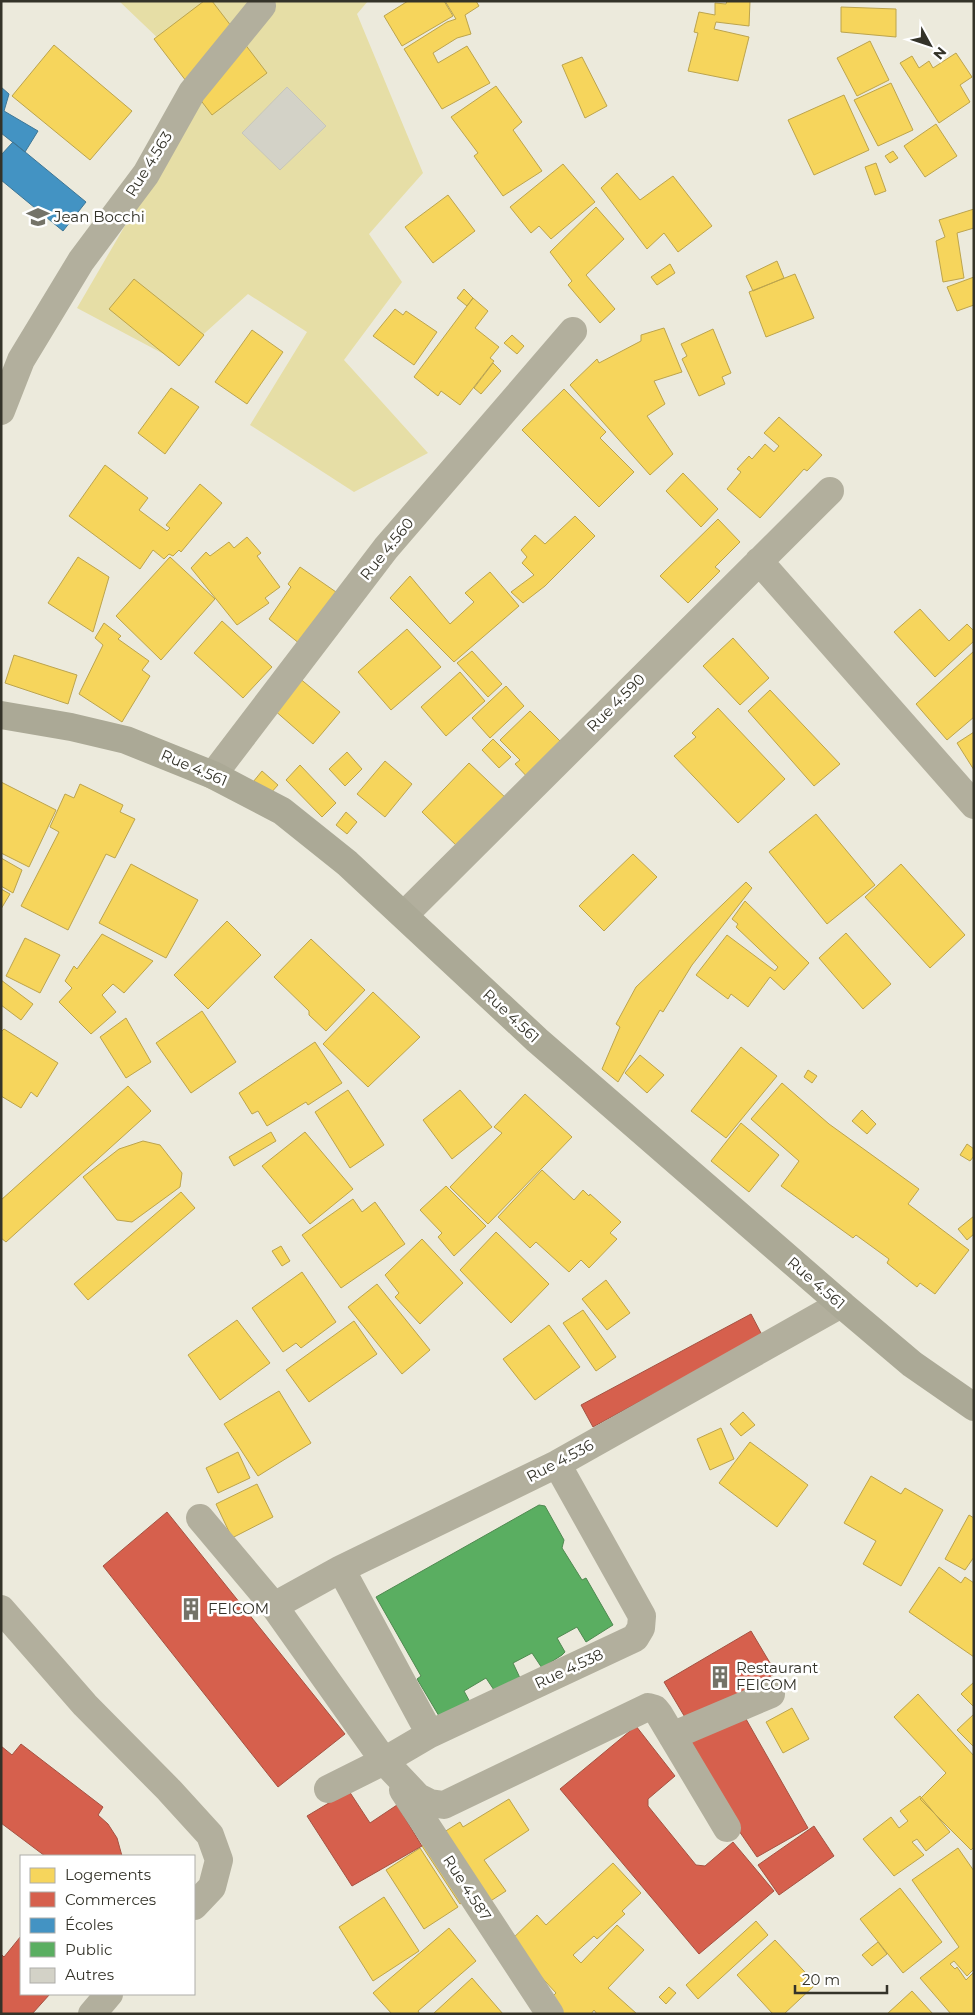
<svg xmlns="http://www.w3.org/2000/svg" width="975" height="2015" viewBox="0 0 975 2015" font-family="Montserrat,sans-serif">
	<style>
		.green { fill: #e6dea6 }
		.homes { fill: #f6d55c; stroke: #bca44d }
		.shops { fill: #d6604d; stroke: #a55242 }
		.schools { fill: #4393c3; stroke: #3e7695 }
		.public { fill: #5aae61; stroke: #4f8950 }
		.building { fill: #d3d2c7; stroke: #c6c5ba }
		.lines { fill: none; stroke-linecap: round; stroke-linejoin: round }
		.minor { stroke: #b2af9d; stroke-width: 28 }
		.major { stroke: #aba996; stroke-width: 28 }
		.labels { text-anchor: middle; stroke-width: 5; stroke-linejoin: round; paint-order: stroke }
		.street-label { font-size: 15px; fill: #343329; stroke: #fff }
		.poi-label { font-size: 15px; fill: #343329; stroke: #fff; text-anchor: start }
	</style>
	<rect width="100%" height="100%" fill="#eceadc"/>
	<path class="green" d="M119 1H368L357 14 423 173 369 234 402 282 344 360 428 453 354 492 250 425 307 332 248 294 175 360 77 308 207 85Z"/>
	<path class="homes" d="M204 1H212L267 73 212 115 154 39Z
		M408 1H444L453 16 402 46 384 16Z
		M445 1H476L479 6 465 15 471 34 457 38 433 53 438 63 467 46 490 83 442 109 404 49 447 22 456 19Z
		M727 1H750L749 26 716 22 714 29 749 37 738 81 688 71 698 33 694 32 699 12 715 15V3L726 4Z
		M841 7 896 9V37L841 32Z
		M870 41 889 80 857 96 837 58Z
		M54 45 132 111 90 160 12 96Z
		M956 53 972 77 960 85 970 102 939 123 900 63 912 56 919 68 929 61 933 68Z
		M582 57 607 106 585 118 562 65Z
		M891 83 913 130 878 146 854 100Z
		M496 86 522 122 513 130 542 171 503 196 474 156 478 153 451 117Z
		M844 95 869 150 814 175 788 120Z
		M936 124 957 156 925 177 904 146Z
		M893 151 898 158 890 163 885 156Z
		M876 163 886 191 875 195 865 167Z
		M563 164 595 202 551 239 539 226 531 233 510 207Z
		M617 173 640 200 673 176 712 226 678 252 664 233 647 249 601 188Z
		M448 195 475 231 433 263 405 227Z
		M596 207 624 239 586 275 615 309 600 323 568 285 572 281 550 252Z
		M974 209V228L957 233 964 278 943 282 936 241 945 237 939 220Z
		M777 261 784 278 753 291 746 276Z
		M670 264 675 273 657 285 651 277Z
		M795 274 814 318 766 337 749 292Z
		M974 277V305L957 311 947 287Z
		M134 279 204 335 179 366 109 309Z
		M464 289 473 298 467 306 457 298Z
		M473 298 488 311 475 328 499 347 490 358 494 361 460 405 441 391 438 396 414 377Z
		M395 309 403 315 406 311 437 332 414 365 373 336Z
		M664 328 682 372 654 381 665 404 647 416 673 454 650 475 570 385 597 359 599 363 641 341V335Z
		M713 329 731 373 722 377 725 384 699 396 682 359 687 356 681 344Z
		M252 330 283 352 247 404 215 382Z
		M512 335 524 346 517 354 504 343Z
		M493 363 501 371 481 394 474 388Z
		M171 388 199 407 165 454 138 433Z
		M564 389 606 432 600 438 634 472 599 507 522 430Z
		M779 417 822 455 807 471 804 469 760 518 727 489 741 472 737 469 749 456 752 459 765 444 774 452 779 446 764 433Z
		M105 465 148 498 139 510 167 531 170 528 166 525 200 484 222 503 181 552 179 550 173 556 169 554 164 559 153 550 140 569 69 516Z
		M683 473 718 509 701 527 666 491Z
		M575 516 595 536 545 586 523 603 511 592 534 575 522 563 527 557 521 550 535 535 545 544Z
		M718 519 740 542 715 567 720 571 688 603 660 576Z
		M247 537 261 553 257 556 280 587 265 598 269 603 237 625 191 568 206 552 210 556 229 542 234 548Z
		M78 557 109 577 93 632 48 603Z
		M170 557 215 599 161 660 116 616Z
		M300 567 336 592 300 644 269 619 291 587 288 584Z
		M490 572 519 606 454 662 390 598 410 576 450 624 474 602 465 593Z
		M920 609 949 641 967 624 974 631V641L935 677 894 632Z
		M222 621 272 667 243 698 194 653Z
		M104 623 121 636 118 639 149 661 142 670 150 676 122 722 79 694 103 645 95 638Z
		M407 629 441 667 391 710 358 672Z
		M733 638 769 678 740 705 703 666Z
		M472 651 502 684 488 697 457 663Z
		M974 651V717L947 740 916 704Z
		M14 655 77 675 68 704 5 683Z
		M460 672 485 701 446 736 421 707Z
		M298 677 340 712 313 744 273 709Z
		M506 686 524 706 490 738 472 718Z
		M770 690 840 764 814 786 748 711Z
		M718 708 785 779 738 823 674 756 696 737 692 733Z
		M530 711 568 749 533 783 515 764 520 760 500 740Z
		M974 732V770L957 743Z
		M493 739 511 757 499 768 482 750Z
		M347 752 362 769 345 786 329 769Z
		M385 761 412 784 385 817 357 794Z
		M469 763 508 800 461 850 422 812Z
		M300 765 336 803 322 817 286 780Z
		M262 771 278 785 269 795 253 782Z
		M1 782 56 810 29 867 1 853Z
		M80 784 123 805 120 812 135 819 115 858 106 854 68 930 21 906 59 832 50 827 65 794 74 798Z
		M346 812 357 822 347 834 336 825Z
		M816 814 875 885 827 924 769 852Z
		M633 854 657 877 604 931 579 906Z
		M1 858 22 870 13 893 1 886Z
		M131 864 198 900 166 958 99 923Z
		M901 864 965 935 930 968 865 897Z
		M746 882 752 888 692 965 663 1012 660 1010 618 1082 602 1069 620 1027 616 1024 636 987Z
		M1 889 10 894 1 909Z
		M745 901 809 963 784 990 770 977 748 1007 731 994 728 999 696 975 727 935 775 971 778 967 736 927 738 924 732 919Z
		M227 921 261 955 208 1009 174 975Z
		M846 933 891 984 863 1009 819 958Z
		M102 934 153 961 124 993 113 984 102 995 116 1012 91 1034 59 1002 72 988 65 981 74 966 77 969Z
		M25 938 60 955 40 993 6 976Z
		M311 939 365 990 326 1031 309 1015V1011L274 977Z
		M1 980 33 1004 21 1020 1 1005Z
		M373 992 420 1037 368 1087 323 1044Z
		M202 1011 236 1062 191 1093 156 1043Z
		M126 1018 151 1062 126 1078 100 1037Z
		M4 1029 58 1063 37 1097 31 1092 21 1108 1 1096V1032Z
		M315 1042 342 1083 308 1105 306 1102 267 1126 258 1111 252 1114 239 1093Z
		M741 1047 777 1076 726 1138 691 1111Z
		M640 1055 664 1075 647 1093 625 1073Z
		M808 1070 817 1076 812 1083 804 1077Z
		M782 1083 829 1124 919 1189 908 1204 969 1250 935 1294 920 1283 917 1287 887 1263 889 1259 856 1235 853 1238 781 1186 799 1161 751 1119Z
		M128 1086 151 1111 6 1242 1 1238V1200Z
		M348 1090 384 1145 350 1168 315 1112Z
		M460 1090 492 1127 452 1159 423 1120Z
		M525 1094 572 1137 488 1224 450 1187 502 1133 494 1127Z
		M862 1110 876 1124 867 1134 852 1121Z
		M741 1123 779 1155 749 1192 711 1161Z
		M271 1132 276 1141 234 1166 229 1157Z
		M305 1132 353 1189 310 1224 262 1166Z
		M143 1141 160 1145 182 1173 180 1187 132 1222 117 1220 83 1177 119 1149Z
		M967 1144 974 1149V1156L970 1161 960 1155Z
		M542 1170 574 1200 583 1190 589 1196 590 1194 621 1222 610 1233 617 1239 589 1268 581 1260 569 1272 536 1242 530 1248 498 1217Z
		M446 1186 486 1226 454 1256 438 1237 442 1233 420 1210Z
		M181 1192 195 1208 88 1300 74 1284Z
		M353 1199 362 1212 375 1202 405 1244 341 1288 302 1235Z
		M974 1216V1234L967 1240 958 1229Z
		M496 1232 549 1284 511 1323 460 1270Z
		M422 1239 463 1283 420 1324 395 1297 399 1293 385 1275Z
		M281 1246 290 1261 282 1266 272 1251Z
		M302 1272 336 1322 301 1348 296 1343 283 1352 252 1308Z
		M606 1280 630 1313 607 1330 582 1299Z
		M377 1284 430 1350 402 1374 348 1307Z
		M583 1310 616 1357 596 1371 563 1323Z
		M237 1320 270 1363 220 1400 188 1355Z
		M354 1321 377 1354 309 1402 286 1370Z
		M549 1325 580 1367 535 1400 503 1359Z
		M279 1391 311 1443 258 1476 224 1424Z
		M743 1412 755 1425 741 1436 730 1424Z
		M721 1428 734 1459 710 1470 697 1439Z
		M750 1442 808 1485 777 1527 719 1483Z
		M238 1452 250 1478 218 1493 206 1468Z
		M871 1476 901 1494 905 1488 943 1510 901 1586 863 1564 876 1541 844 1523Z
		M257 1484 273 1517 232 1538 216 1504Z
		M969 1515 974 1518V1557L965 1570 945 1559Z
		M939 1567 961 1583 965 1577 974 1583V1657L909 1612Z
		M974 1682V1707L961 1694Z
		M918 1694 974 1756V1847L971 1850 920 1799 946 1773 894 1717Z
		M792 1708 809 1739 783 1753 766 1722Z
		M974 1714V1747L957 1730Z
		M920 1796 950 1832 926 1851 917 1839 912 1842 924 1855 894 1876 863 1839 891 1817 899 1828 908 1821 900 1811Z
		M509 1799 529 1830 484 1860 506 1891 489 1902 482 1890 460 1904 422 1846 460 1822 463 1827Z
		M420 1848 458 1907 424 1929 386 1870Z
		M958 1848 974 1871V1969L967 1976 954 1961 950 1964 955 1969 957 1967 966 1980 974 1972V2014H951L920 1978 959 1947 912 1880Z
		M613 1863 641 1893 622 1911 625 1914 597 1939 594 1936 573 1955 581 1963 617 1925 644 1950 608 1988 637 2014H597L594 2010 591 2014H561L547 2002 556 1993 509 1942 537 1915 546 1925Z
		M900 1888 942 1942 903 1973 860 1919Z
		M384 1897 419 1951 373 1981 339 1927Z
		M756 1921 768 1935 698 1999 686 1985Z
		M449 1928 476 1961 418 2011 420 2014H392L373 1993Z
		M775 1940 816 1984 784 2014H773L737 1975Z
		M878 1942 887 1954 872 1966 862 1955Z
		M472 1978 503 2014H433Z
		M669 1987 676 1993 666 2004 659 1997Z
		M912 1991 933 2014H887Z"/>
	<path class="shops" d="M751 1314 762 1335 593 1427 581 1405Z
		M167 1512 345 1734 278 1787 103 1566Z
		M751 1631 776 1673 689 1724 664 1682Z
		M742 1712 808 1828 757 1857 677 1741Z
		M636 1726 675 1776 648 1799V1806L696 1865 705 1866 733 1842 774 1891 699 1954 560 1789Z
		M21 1744 103 1807 98 1815 108 1824 117 1838 122 1856H45L1 1823V1746L12 1755Z
		M349 1791 370 1823 397 1805 422 1846 352 1886 307 1816Z
		M814 1826 834 1856 779 1895 758 1865Z
		M21 1936V1994H50L32 2014H1V1954L4 1957Z"/>
	<path class="schools" d="M1 87 9 94 4 111 38 131 25 152 1 133Z
		M13 142 86 202 63 231 1 180V155Z"/>
	<path class="public" d="M539 1505 545 1506 564 1540 562 1548 582 1580 586 1578 613 1625 586 1642 577 1627 557 1638 565 1652 562 1655 542 1668 532 1653 513 1663 520 1678 496 1693 486 1678 464 1691 471 1704 442 1721 417 1679 421 1676 376 1597Z"/>
	<path class="building" d="M287 87 326 126 280 170 242 133Z"/>
	<g class="lines">
		<path class="minor" d="M1 411 21 360 81 261 146 174 192 92 262 6 261 1
			M759 561 974 805
			M213 775 386 548 573 331
			M404 915 830 491
			M200 1518 274 1606 384 1761 418 1797 430 1803 444 1805 648 1707 655 1709 659 1714 727 1828
			M341 1569 430 1734
			M274 1606 341 1569 557 1464 841 1304
			M1 1609 85 1705 169 1790 210 1835 219 1860 212 1887 194 1906
			M672 1736 771 1694
			M328 1789 384 1761 430 1734 635 1638 641 1628 642 1616 557 1464
			M403 1790 550 2014
			M92 2014 109 1994"/>
		<path class="major" d="M1 715 71 727 126 740 213 775 282 811 347 863 537 1040 841 1304 912 1364 974 1407"/>
	</g>
	<defs>
		<symbol id="school-bare" viewBox="-9 -9 18 18"><path d="M0-5L7-2L0 1L-7-2ZM-4 1L0 2.5L4 1V4Q0 6-4 4Z" fill="#747368" stroke="#fff" stroke-width="2.5" paint-order="stroke"/></symbol>
		<symbol id="building-bare" viewBox="-9 -9 18 18"><path d="M-4-6H4V6H1V3H-1V6H-4ZM-2.5-4.3h1.7v1.8h-1.7ZM.8-4.3h1.7v1.8H.8ZM-2.5-1h1.7V.8h-1.7ZM.8-1h1.7V.8H.8Z" fill="#747368" stroke="#fff" stroke-width="2.5" paint-order="stroke"/></symbol>
	</defs>
	<g fill-rule="evenodd">
		<use href="#school-bare" x="22" y="201" width="32" height="32"/>
		<use href="#building-bare" x="175" y="1593" width="32" height="32"/>
		<use href="#building-bare" x="704" y="1661" width="32" height="32"/>
	</g>
	<g class="labels">
		<g class="street-label">
			<text transform="translate(149 164) rotate(-58)" y="5">Rue 4.563</text>
			<text transform="translate(387 549) rotate(-51)" y="5">Rue 4.560</text>
			<text transform="translate(616 703) rotate(-45)" y="5">Rue 4.590</text>
			<text transform="translate(194 768) rotate(23)" y="5">Rue 4.561</text>
			<text transform="translate(511 1016) rotate(43)" y="5">Rue 4.561</text>
			<text transform="translate(816 1283) rotate(41)" y="5">Rue 4.561</text>
			<text transform="translate(560 1461) rotate(-28)" y="5">Rue 4.536</text>
			<text transform="translate(569 1669) rotate(-25)" y="5">Rue 4.538</text>
			<text transform="translate(467 1888) rotate(57)" y="5">Rue 4.587</text>
		</g>
		<g class="poi-label">
			<text x="54" y="222">Jean Bocchi</text>
			<text x="208" y="1614">FEICOM</text>
			<text x="736" y="1673">Restaurant<tspan x="736" dy="17">FEICOM</tspan></text>
		</g>
	</g>
	<rect width="975" height="2015" fill="none" stroke="#343329" stroke-width="5"/>
	<rect x="20" y="1855" width="175" height="140" fill="#ffffff" stroke="#aeada9"/>
	<rect x="30" y="1868" width="25" height="15" fill="#f6d55c" stroke="#aeada9"/>
	<text x="65" y="1880" font-size="15" fill="#343329">Logements</text>
	<rect x="30" y="1892" width="25" height="15" fill="#d6604d" stroke="#aeada9"/>
	<text x="65" y="1905" font-size="15" fill="#343329">Commerces</text>
	<rect x="30" y="1918" width="25" height="15" fill="#4393c3" stroke="#aeada9"/>
	<text x="65" y="1930" font-size="15" fill="#343329">Écoles</text>
	<rect x="30" y="1942" width="25" height="15" fill="#5aae61" stroke="#aeada9"/>
	<text x="65" y="1955" font-size="15" fill="#343329">Public</text>
	<rect x="30" y="1968" width="25" height="15" fill="#d3d2c7" stroke="#aeada9"/>
	<text x="65" y="1980" font-size="15" fill="#343329">Autres</text>
	<g transform="translate(930 45) rotate(130)" stroke="#ffffff" stroke-width="4" paint-order="stroke">
	<path d="M0-4L9 19L0 12L-9 19Z" fill="#343329"/>
	<text y="-8" font-size="14" font-weight="bold" text-anchor="middle" fill="#343329">N</text>
	</g>
	<path d="M795 1985v8h92v-8" fill="none" stroke="#343329" stroke-width="2.5"/>
	<text x="802" y="1985" font-size="15" fill="#343329" stroke="#ffffff" stroke-width="4" paint-order="stroke">20 m</text>
</svg>
